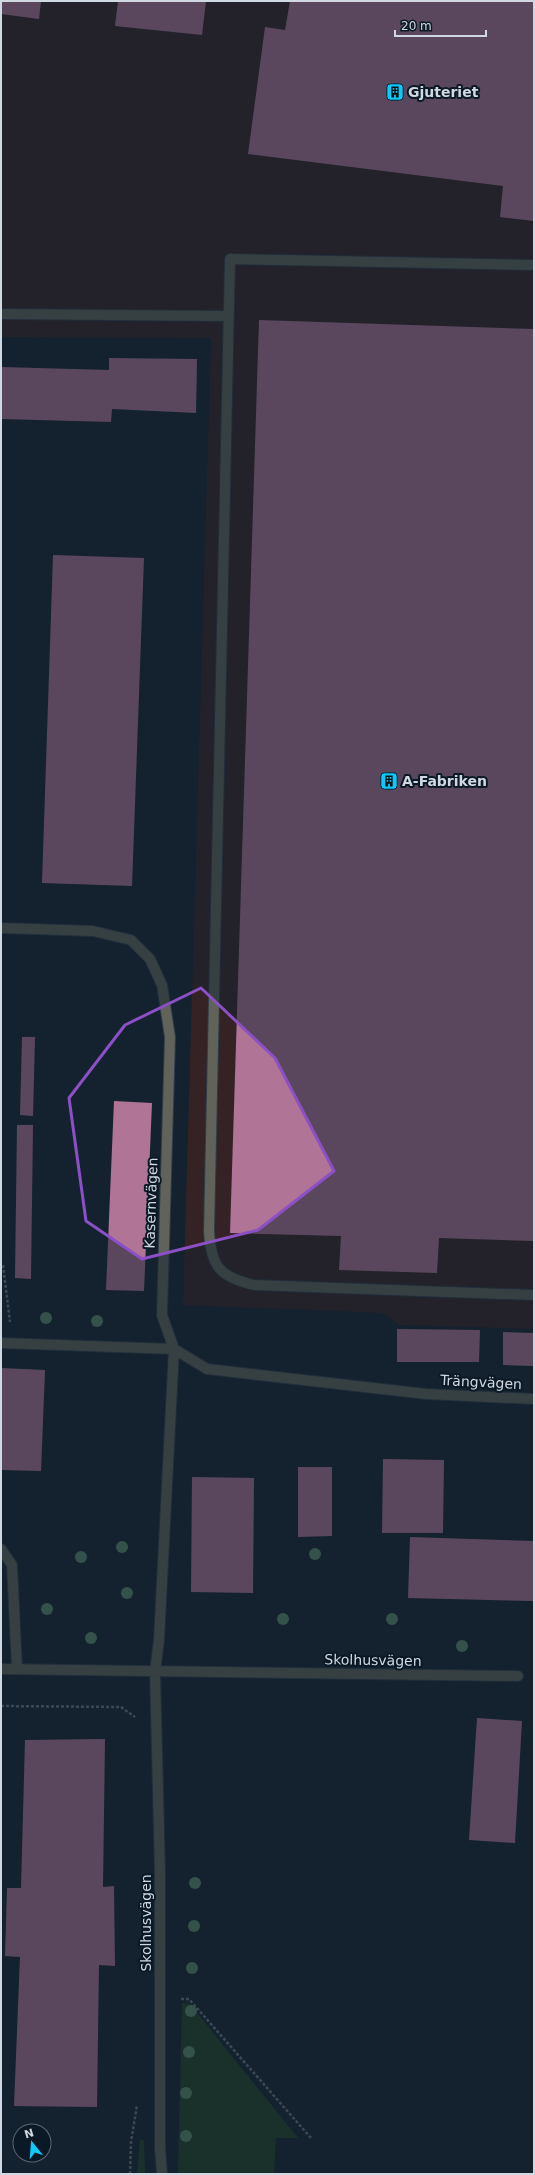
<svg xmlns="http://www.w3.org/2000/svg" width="535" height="2175" viewBox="0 0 535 2175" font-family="'DejaVu Sans',sans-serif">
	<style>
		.industrial { fill: #352224 }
		.green { fill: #204425 }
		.building { fill: #b07497 }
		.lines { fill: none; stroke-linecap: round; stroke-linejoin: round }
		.service-casing { stroke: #2e3c49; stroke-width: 12 }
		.minor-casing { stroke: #2e3c49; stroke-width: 12 }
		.path { stroke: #6b7682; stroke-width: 2.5; stroke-dasharray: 3 2; stroke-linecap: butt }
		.service { stroke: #61635a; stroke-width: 10 }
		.minor { stroke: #61635a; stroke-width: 10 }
		.tree { fill: #5b8a6c }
		.marked { fill: none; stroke: #8c4fc6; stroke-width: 3; stroke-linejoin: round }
		.labels { text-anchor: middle; stroke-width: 4; stroke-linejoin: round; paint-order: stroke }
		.poi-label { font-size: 14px; font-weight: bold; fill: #d0d9e2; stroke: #0b1926; text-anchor: start }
		.street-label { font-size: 14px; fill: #d0d9e2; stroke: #0b1926 }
	</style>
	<rect width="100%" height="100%" fill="#142230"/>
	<path class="industrial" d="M1 1H534V1329L399 1325 384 1313 183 1305 211 338 1 337Z"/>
	<path class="green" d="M182 2003 190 2004 298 2138H276L274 2174H178Z
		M140 2139 144 2141 145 2174H137Z"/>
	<path class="building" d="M1 1H41L39 19 1 14Z
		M118 1H206L202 35 115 26Z
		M290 1H534V221L500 217 503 186 248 154 265 27 285 30Z
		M259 320 534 329V1241L439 1238 437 1273 339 1270 341 1236 230 1233Z
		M109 358 197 359 196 413 112 409 111 422 1 419V367L109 370Z
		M53 555 144 558 132 886 42 883Z
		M22 1037H35L33 1116 20 1115Z
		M114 1101 152 1103 144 1291 106 1290Z
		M17 1125H33L31 1279 15 1278Z
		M397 1329 480 1330 479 1362H397Z
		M503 1332 534 1333V1366L503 1365Z
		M1 1368 45 1370 41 1471 1 1470Z
		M383 1459 444 1460 443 1533H382Z
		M298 1467H332V1536L298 1537Z
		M192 1477 254 1478 253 1593 191 1592Z
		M410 1537 534 1541V1601L408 1598Z
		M477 1718 522 1721 515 1843 469 1840Z
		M105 1739 103 1887 114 1886 115 1966 99 1965 97 2107 14 2106 20 1957 5 1956 7 1888H21L25 1740Z"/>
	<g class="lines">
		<defs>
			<path id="service" d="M1 1343 174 1349 159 1640 155 1671
				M1 1549 12 1565 17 1669"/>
			<path id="minor" d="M534 265 230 259 209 1231C211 1267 220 1277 254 1285L534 1295
				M1 314 228 316
				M1 928 93 931 131 940 150 959 162 985 170 1037 162 1315 174 1349 207 1369 426 1394 534 1399
				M1 1669 518 1676
				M155 1671 160 1873V2148L162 2174"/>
		</defs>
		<use href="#service" class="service-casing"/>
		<use href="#minor" class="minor-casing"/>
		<path class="path" d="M3 1265 10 1322
			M1 1706 121 1707 135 1717
			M181 1999H189L311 2138
			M130 2174 131 2142 137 2105"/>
		<use href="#service" class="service"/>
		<use href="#minor" class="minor"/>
	</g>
	<g class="tree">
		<circle cx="46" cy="1318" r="6"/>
		<circle cx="97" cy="1321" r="6"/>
		<circle cx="122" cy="1547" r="6"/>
		<circle cx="315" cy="1554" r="6"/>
		<circle cx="81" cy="1557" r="6"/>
		<circle cx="127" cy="1593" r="6"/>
		<circle cx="47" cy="1609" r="6"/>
		<circle cx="283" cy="1619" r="6"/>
		<circle cx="392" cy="1619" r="6"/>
		<circle cx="91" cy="1638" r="6"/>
		<circle cx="462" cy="1646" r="6"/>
		<circle cx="195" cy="1883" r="6"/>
		<circle cx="194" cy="1926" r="6"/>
		<circle cx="192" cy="1968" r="6"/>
		<circle cx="191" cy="2011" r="6"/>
		<circle cx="189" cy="2052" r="6"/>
		<circle cx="186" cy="2093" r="6"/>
		<circle cx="186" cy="2136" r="6"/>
	</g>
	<path d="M0 0H535V2175H0ZM201 988 275 1058 334 1171 258 1230 142 1259 86 1221 69 1098 125 1025Z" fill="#142230" fill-opacity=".55" fill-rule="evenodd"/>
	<path class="marked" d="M201 988 275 1058 334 1171 258 1230 142 1259 86 1221 69 1098 125 1025Z"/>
	<defs>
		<symbol id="building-square" viewBox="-11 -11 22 22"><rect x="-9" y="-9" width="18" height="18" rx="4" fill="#0ecafa" stroke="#0b1926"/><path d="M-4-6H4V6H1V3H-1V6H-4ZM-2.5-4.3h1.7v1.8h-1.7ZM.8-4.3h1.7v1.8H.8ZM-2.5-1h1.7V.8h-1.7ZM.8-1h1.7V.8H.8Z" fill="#111"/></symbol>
	</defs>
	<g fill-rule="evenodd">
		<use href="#building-square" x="385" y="82" width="20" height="20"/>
		<use href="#building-square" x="379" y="771" width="20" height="20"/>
	</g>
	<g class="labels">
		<g class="poi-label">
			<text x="408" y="97">Gjuteriet</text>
			<text x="402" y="786">A-Fabriken</text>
		</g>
		<g class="street-label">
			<text transform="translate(151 1203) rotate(-88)" y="5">Kasernvägen</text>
			<text transform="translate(481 1382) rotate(3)" y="5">Trängvägen</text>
			<text transform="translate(373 1660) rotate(1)" y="5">Skolhusvägen</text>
			<text transform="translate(146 1923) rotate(-90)" y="5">Skolhusvägen</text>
		</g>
	</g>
	<rect width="535" height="2175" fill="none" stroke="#d0d9e2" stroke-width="4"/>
	<g transform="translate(32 2143) rotate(343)"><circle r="19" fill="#0b1926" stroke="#5a6671"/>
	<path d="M0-3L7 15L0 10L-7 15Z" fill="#0ecafa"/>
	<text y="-6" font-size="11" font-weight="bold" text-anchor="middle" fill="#d0d9e2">N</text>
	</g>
	<path d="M395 30v6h91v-6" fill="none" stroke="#d0d9e2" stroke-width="2"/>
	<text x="401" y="30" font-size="12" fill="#d0d9e2" stroke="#0b1926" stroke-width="3" paint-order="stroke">20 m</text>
</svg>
